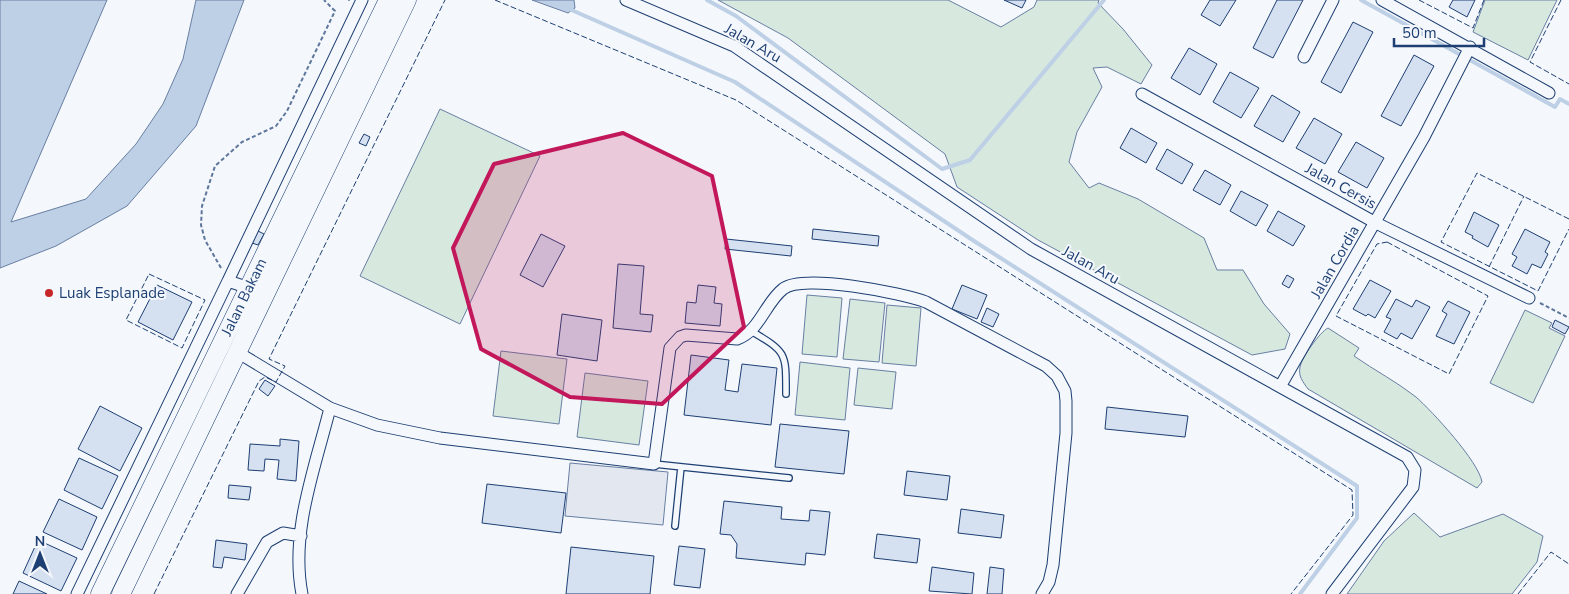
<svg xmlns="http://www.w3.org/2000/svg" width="1569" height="594" viewBox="0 0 1569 594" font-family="'Nunito Sans',sans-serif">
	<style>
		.green { fill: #d7e8df; stroke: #687fa3 }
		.parking { fill: #e3e8f0; stroke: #687fa3 }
		.water { fill: #bed0e5; stroke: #687fa3 }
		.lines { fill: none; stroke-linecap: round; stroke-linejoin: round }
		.stream { stroke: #bed0e5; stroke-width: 4 }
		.building { fill: #d5e0f0; stroke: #1d3f73 }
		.service-casing { stroke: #1d3f73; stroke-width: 8 }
		.minor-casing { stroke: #1d3f73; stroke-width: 13 }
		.primary-casing { stroke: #1d3f73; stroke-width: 19 }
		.path { stroke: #5e769c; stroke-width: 2; stroke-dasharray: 4 2.5; stroke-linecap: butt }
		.service { stroke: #f4f7fb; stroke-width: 5.5 }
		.minor { stroke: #f4f7fb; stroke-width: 11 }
		.primary { stroke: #f4f7fb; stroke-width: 18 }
		.fence { stroke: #1d3f73; stroke-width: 1; stroke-dasharray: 6 2.5; stroke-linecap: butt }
		.marked { fill: #c2185b; fill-opacity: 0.2; stroke: #c2185b; stroke-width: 4; stroke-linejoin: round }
		.poi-dot { fill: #c62828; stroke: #f4f7fb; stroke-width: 2 }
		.labels { text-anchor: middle; stroke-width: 4; stroke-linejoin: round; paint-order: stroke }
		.street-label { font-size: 15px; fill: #1d3f73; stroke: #f4f7fb }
		.poi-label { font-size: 15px; fill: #1d3f73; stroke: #f4f7fb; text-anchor: start }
	</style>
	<rect width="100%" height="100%" fill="#f4f7fb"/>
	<path class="green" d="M718 0H948L1001 27 1034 7 1037 0H1099L1098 3 1123 29 1152 65 1141 84 1107 67 1093 68 1102 87 1077 132 1069 162 1089 188 1099 183 1138 199 1204 238 1217 270H1243L1264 304 1290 334 1285 349 1252 355 1038 240 957 187 945 154 788 38Z
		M1485 0H1557L1528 60 1473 32Z
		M440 109 540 156 460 324 360 276Z
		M807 295 842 298 837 357 802 354Z
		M850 299 885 303 879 362 843 359Z
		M887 305 921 308 916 366 882 363Z
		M1525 310 1552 323 1549 328 1565 336 1533 403 1490 383Z
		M1328 328 1359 348 1354 356C1374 370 1397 382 1416 397 1432 411 1479 462 1482 482L1477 488 1308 389C1303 382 1298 376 1300 367 1302 357 1320 332 1328 328Z
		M501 351 567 359 559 424 493 416Z
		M800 362 850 368 845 420 795 415Z
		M858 368 896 372 892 409 854 405Z
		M585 373 648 381 639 445 577 437Z
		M1414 513 1440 537 1503 514 1543 536 1537 562 1512 594H1347L1384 541Z"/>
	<path class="parking" d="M570 463 668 472 663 525 565 516Z"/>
	<path class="water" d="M0 0H107L11 222 86 199 136 144 163 104 183 59 196 0H244L196 126 127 206 56 246 0 268Z
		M532 0H574L575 8 568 13Z"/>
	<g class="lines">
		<path class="stream" d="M707 0 736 16 942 169 970 160 1104 0
			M1361 0 1555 107 1560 99 1569 104
			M567 8 735 82 974 241 1357 486V518L1300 594"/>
	</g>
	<path class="building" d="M1004 0H1026L1022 8Z
		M1210 0H1236L1220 26 1201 15Z
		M1277 0H1303L1273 58 1253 48Z
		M1453 0H1475L1467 17 1449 7Z
		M1353 22 1373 32 1341 93 1321 82Z
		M1189 48 1217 64 1200 95 1171 78Z
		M1414 55 1434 66 1401 126 1381 116Z
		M1230 72 1259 88 1241 118 1213 102Z
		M1272 95 1300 112 1283 142 1254 126Z
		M1314 118 1342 134 1325 164 1296 148Z
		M1131 128 1157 143 1146 163 1120 148Z
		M364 134 370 137 366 146 359 143Z
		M1356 142 1384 158 1367 188 1338 172Z
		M1167 149 1193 164 1182 184 1156 169Z
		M1205 170 1231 185 1220 205 1193 190Z
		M1241 191 1268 205 1256 226 1230 211Z
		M1278 211 1305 226 1293 246 1267 231Z
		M1474 212 1499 225 1488 247 1472 238 1473 236 1465 232Z
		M813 229 879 236 878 246 812 239Z
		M1525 229 1550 242 1545 252 1548 254 1541 268 1532 264 1527 274 1512 266 1517 257 1512 254Z
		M258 231 264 234 258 245 252 243Z
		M541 234 565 246 543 287 520 275Z
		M726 239 792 246 791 256 725 249Z
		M618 264 644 266 640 314 653 315 651 332 613 328Z
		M1287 275 1294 279 1289 288 1282 284Z
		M1370 280 1391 291 1375 318 1368 314 1366 316 1353 309Z
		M157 285 192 302 173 340 138 322Z
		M698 285 716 287 714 303 722 304 720 326 685 323 687 302 696 303Z
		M962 285 987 295 977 319 952 309Z
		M1396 299 1412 307 1416 300 1430 307 1412 339 1401 333 1397 339 1384 332 1391 319 1386 317Z
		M1448 301 1470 312 1454 344 1436 336 1447 314 1442 311Z
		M987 308 999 314 993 327 981 322Z
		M562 314 602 320 597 361 557 355Z
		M1555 320 1569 327 1565 334 1552 327Z
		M691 355 729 360 725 390 738 392 742 364 777 368 771 425 684 415Z
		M265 380 275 386 268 396 259 389Z
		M100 406 142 428 120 471 78 449Z
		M1107 407 1188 416 1185 437 1105 429Z
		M780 424 849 431 844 474 775 467Z
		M280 439 299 441 296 481 277 479 279 460 265 459 264 471 248 470 250 444 280 446Z
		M79 458 118 476 102 509 64 490Z
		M907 471 950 476 947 500 904 495Z
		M487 484 566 493 561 533 482 523Z
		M229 485 251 487 249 500 228 498Z
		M59 499 97 517 82 550 43 532Z
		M724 501 782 507 781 519 809 521 810 510 830 512 825 555 806 553 805 565 736 558 737 544 731 535 720 534Z
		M961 509 1004 515 1001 538 958 533Z
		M877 534 920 539 917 563 874 558Z
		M38 540 77 558 61 591 23 573Z
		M216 540 247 544 245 560 224 557 222 568 213 567Z
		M679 546 705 549 700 588 674 585Z
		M571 547 654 556 650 594H566Z
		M932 567 974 573 972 594 929 591Z
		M990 567 1004 569 1002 594H987Z
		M19 581 47 594H13Z"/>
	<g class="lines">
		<defs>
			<path id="service" d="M751 331C787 352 786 353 786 394
				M654 464 789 478
				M675 526 681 467"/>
			<path id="minor" d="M626 0 734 46 1031 249 1407 457 1415 470 1413 487 1332 594
				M1382 0 1549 93
				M1304 57 1333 0
				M1142 94 1376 223 1529 298
				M228 281 362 0
				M237 352 330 408 377 425 440 438 654 464 670 348 680 337 686 335 737 339C760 331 765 303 783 289 802 273 902 293 926 302L1046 366 1057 376 1065 391 1066 401V433L1053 565 1049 582 1042 594
				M1281 385 1424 137 1470 47
				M77 594 228 281 249 288
				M237 594 267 542 283 533 301 536
				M302 594C290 532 315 468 330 408"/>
			<path id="primary" d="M100 594 388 0
				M121 594 407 0"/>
		</defs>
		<use href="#service" class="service-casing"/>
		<use href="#minor" class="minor-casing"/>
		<use href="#primary" class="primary-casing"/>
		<path class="path" d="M221 268 205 240 201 225 202 206 215 166 242 142 276 126 287 111 335 11 324 0
			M1540 303 1569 318"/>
		<use href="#service" class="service"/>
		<use href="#minor" class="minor"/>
		<use href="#primary" class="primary"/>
		<path class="fence" d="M348 0H350
			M495 0 736 100 1352 490 1353 515 1291 594
			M1419 0 1473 28 1484 0
			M1561 0 1530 62 1569 84
			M1569 219 1477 173 1441 242 1538 291 1569 229
			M1387 242 1488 296 1449 374 1336 316 1377 244Z
			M1489 267 1524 196
			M149 274 205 300 182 348 126 320Z
			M154 594 259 381 265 377 276 382 285 366 269 359 445 0
			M1518 594 1551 552 1569 564"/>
	</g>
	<path class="marked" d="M623 133 712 176 744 327 662 404 570 397 481 349 453 248 494 164Z"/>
	<circle class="poi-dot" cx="49" cy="293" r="5"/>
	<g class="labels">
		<g class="street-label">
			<text transform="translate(753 43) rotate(30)" y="5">Jalan Aru</text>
			<text transform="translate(1341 186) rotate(29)" y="5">Jalan Cersis</text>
			<text transform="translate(1335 262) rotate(-60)" y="5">Jalan Cordia</text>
			<text transform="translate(1091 265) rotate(29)" y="5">Jalan Aru</text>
			<text transform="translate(244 297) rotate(-64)" y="5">Jalan Bakam</text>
		</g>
		<g class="poi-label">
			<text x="59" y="298">Luak Esplanade</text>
		</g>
	</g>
	<g transform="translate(40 554)" stroke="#f4f7fb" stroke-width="4" paint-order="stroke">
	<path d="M0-4L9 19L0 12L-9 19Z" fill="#1d3f73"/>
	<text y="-8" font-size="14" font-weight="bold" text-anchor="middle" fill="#1d3f73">N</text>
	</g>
	<path d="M1394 38v8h90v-8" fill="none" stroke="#1d3f73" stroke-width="2.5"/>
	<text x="1402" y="38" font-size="15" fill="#1d3f73" stroke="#f4f7fb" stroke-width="4" paint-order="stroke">50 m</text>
</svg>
